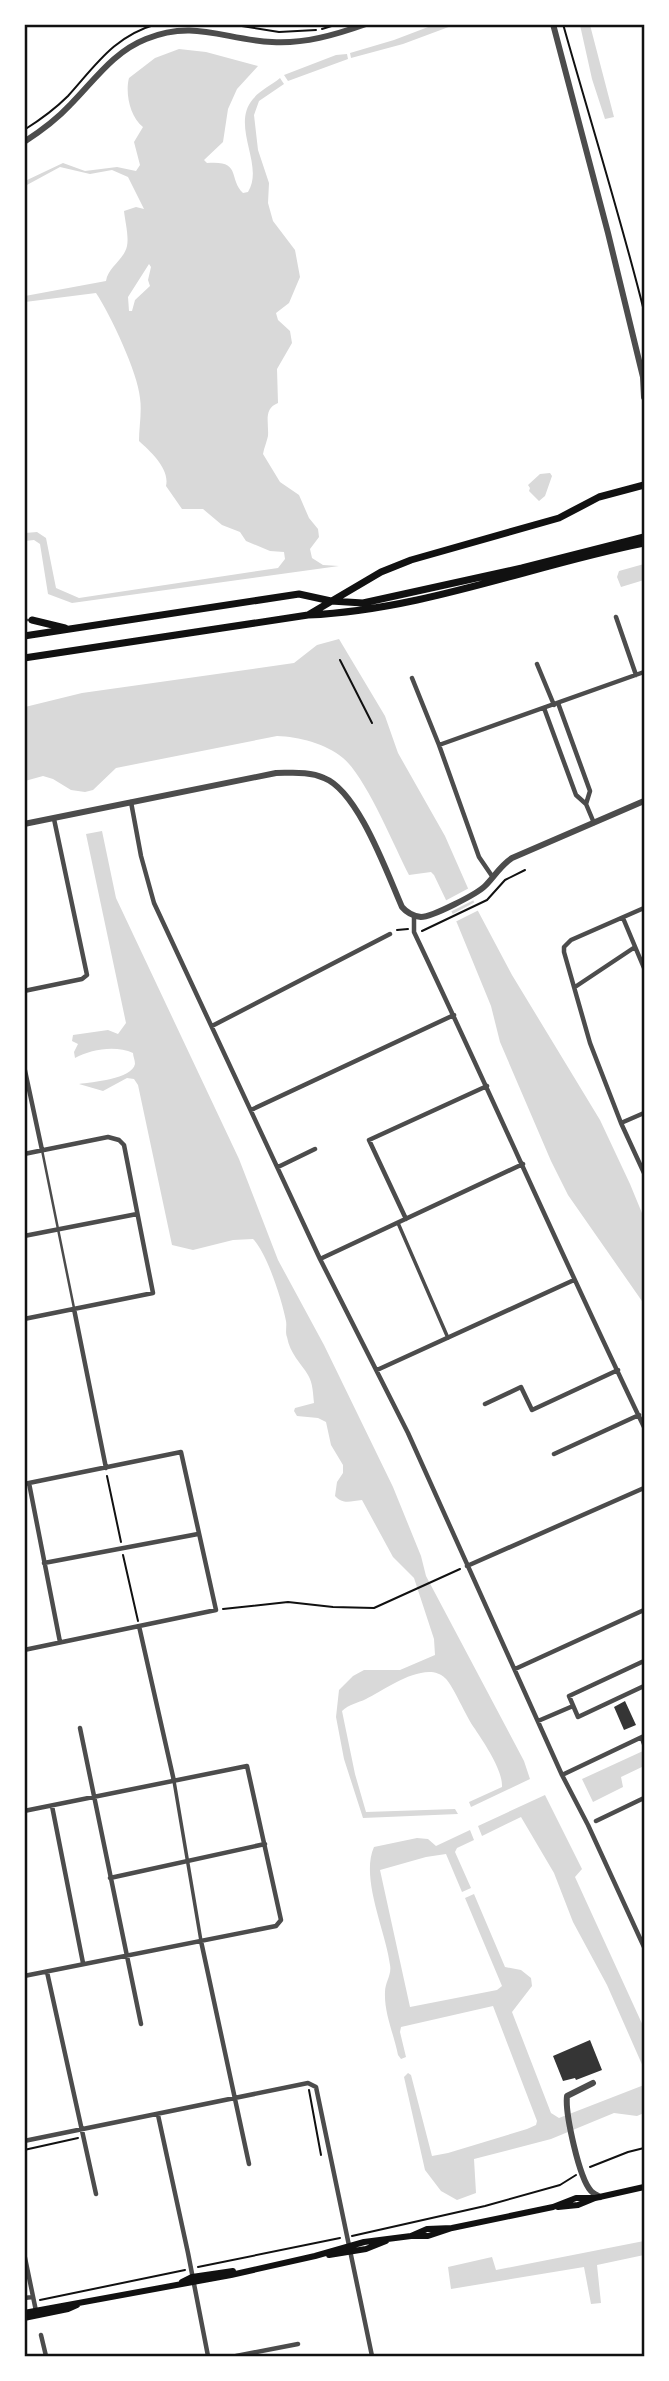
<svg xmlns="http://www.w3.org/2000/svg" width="669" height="2381" viewBox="0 0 669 2381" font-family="'Open Sans',sans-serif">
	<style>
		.water { fill: #d9d9d9; fill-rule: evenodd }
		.pier { fill: #fff }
		.building { fill: #353535 }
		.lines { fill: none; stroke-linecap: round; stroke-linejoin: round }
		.path { stroke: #111; stroke-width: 2 }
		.service { stroke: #4c4c4c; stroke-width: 2.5 }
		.pedestrian { stroke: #4c4c4c; stroke-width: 3.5 }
		.minor { stroke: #4c4c4c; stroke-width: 4.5 }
		.tertiary { stroke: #4c4c4c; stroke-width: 6 }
		.secondary { stroke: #111; stroke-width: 6 }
		.primary { stroke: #111; stroke-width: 7 }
		.neatline { fill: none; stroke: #111; stroke-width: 2.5 }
	</style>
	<rect width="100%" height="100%" fill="#fff"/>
	<path class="water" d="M436 24 454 25 403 44 351 58 350 53 394 40Z
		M580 25H590L614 117 605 119 592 79Z
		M179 49 206 52 258 66 237 89 228 109 223 142 204 160 207 163C242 160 228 178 243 193L248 192C265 165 230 126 253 99 260 90 272 85 280 78L284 84 259 101 254 115 258 150 269 183 268 203 273 221 295 250 300 277 289 303 276 313 278 320 290 331 292 343 277 369 278 403C263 409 269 423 268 436 267 441 264 448 263 454L280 482 299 495 309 518 318 529 319 537 310 549 312 558 323 565 339 566 72 603 48 594 40 544 34 540 25 541V533L37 532 46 538 56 588 79 598 278 568 285 559 284 552 270 551 246 541 240 532 222 525 203 509H182L166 486C170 469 151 452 139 441 139 427 142 412 140 398 138 373 110 314 96 293L25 302V296L106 281C108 267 124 260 127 246 129 236 125 221 124 211L136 207 144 209 128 177 112 170 90 174 60 167 25 186V181L63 163 85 171 117 167 136 171 140 165 134 142 143 127C130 117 125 93 129 78L155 58ZM149 264 151 267 148 280 150 286 135 300 132 311H129L128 297Z
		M347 54 348 59 288 81 284 75 336 55Z
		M550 473 552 476 545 496 539 501 529 491 530 488 528 485 540 474Z
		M644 564V580L621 587 617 577 619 571Z
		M339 639 385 716 398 753 445 836 478 911 512 975 600 1120 630 1184 644 1218V1304L568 1195 551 1161 500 1042 491 1006 457 923 434 875 431 872 409 875C394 846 366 777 343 758 325 743 299 737 277 736L116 768 93 790 85 792 71 790 53 779 43 776 25 781V707L82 693 294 663 317 645Z
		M102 831 116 898 239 1159 278 1260 324 1345 393 1487 421 1556 426 1576 524 1761 530 1779 471 1807 469 1802 502 1787C503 1770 484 1743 475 1729 466 1717 453 1685 445 1678 426 1659 384 1690 366 1699 358 1703 349 1704 342 1711L355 1774 366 1812 455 1809 458 1814 363 1818 344 1759 336 1717 339 1690 353 1676 364 1670H400L435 1655 434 1639 414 1578 393 1557 362 1500C351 1501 343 1505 335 1496L337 1482 343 1473V1465L331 1445 326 1422 318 1418 297 1416 294 1411 295 1408 314 1403C313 1394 313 1383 308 1375 301 1363 290 1354 287 1337 285 1332 287 1326 286 1321 282 1300 267 1253 253 1239L233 1240 193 1250 172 1245 138 1085 134 1079 127 1078 103 1091 79 1084C92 1082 132 1079 135 1064 135 1060 133 1056 133 1053 116 1045 91 1049 75 1058L74 1052 78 1044 72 1041 73 1035 108 1030 118 1034 126 1023 86 834Z
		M643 1751 644 1766 621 1777 623 1787 593 1802 582 1779Z
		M545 1795 582 1869 575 1877 644 2028V2069L607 1985 573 1922 554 1873 521 1817 482 1836 478 1826Z
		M470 1830 474 1840 457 1848 455 1852 471 1888 462 1892 446 1854 426 1857 380 1870 410 2007 497 1990 502 1986 465 1898 474 1894 505 1967 521 1970 531 1978 532 1986 512 2012 551 2113 559 2118 644 2085V2113L637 2116 614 2113 551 2139 474 2159 476 2193 457 2200 441 2191 425 2170 404 2077 408 2073 411 2075 432 2156 448 2153 527 2129 536 2125 537 2121 493 2006 401 2027 400 2032 406 2057 401 2059 398 2055C394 2034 384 2014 385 1992 385 1982 392 1975 390 1965 386 1932 360 1878 374 1847L417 1838 428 1839 436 1846Z
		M644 2241V2255L597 2265 601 2303 591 2304 584 2267 451 2289 448 2267 492 2257 496 2270Z"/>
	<path class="pier" d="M471 887 476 899 448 913 443 902Z
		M477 901 481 909 453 923 449 916Z"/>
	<path class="building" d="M625 1701 636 1725 624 1730 614 1707Z
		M590 2040 602 2070 576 2080 575 2078 563 2081 553 2056Z"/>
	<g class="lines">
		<path class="path" d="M229 24 279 32 316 30
			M563 24C590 120 620 215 644 311
			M322 29 338 24
			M24 130C40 120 55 109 68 96 96 65 114 36 157 24
			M340 660 372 723
			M397 930 408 929
			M422 931 487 900 505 880 525 870
			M107 1476 121 1542
			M123 1555 138 1621
			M223 1609 288 1602 333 1607 374 1608 460 1569
			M309 2090 321 2155
			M24 2150 78 2138
			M590 2167 628 2152 644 2148
			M352 2236 485 2206 560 2185 576 2175
			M198 2267 340 2238
			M40 2300 185 2270"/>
		<path class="service" d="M24 620H32
			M42 1150 74 1308"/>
		<path class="pedestrian" d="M398 1223 448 1338
			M174 1781 201 1941"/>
		<path class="minor" d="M616 617 636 675
			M537 664 554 705
			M412 678 439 745 644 672
			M558 703 590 791 586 804
			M544 708 576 795 586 804 594 823
			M439 745 479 857 492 876
			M131 802 141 856 154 903 320 1259 408 1433 562 1775 588 1825 644 1947
			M644 908 571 940 564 947V952L590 1043 621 1123 644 1173
			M414 916V932C492 1096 565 1263 644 1427
			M623 918 644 968
			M575 987 635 947
			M24 991 82 979 87 975 54 819
			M212 1026 390 934
			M24 1066 42 1150
			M251 1110 454 1015
			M621 1123 644 1113
			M24 1154 108 1137 119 1140 124 1145 153 1293 24 1319
			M278 1167 315 1149
			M406 1219 369 1140 487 1086
			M24 1236 137 1214
			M320 1259 523 1164
			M74 1309 106 1468
			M377 1370 574 1280
			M485 1404 521 1387 532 1410 618 1370
			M554 1454 639 1415
			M29 1483 60 1642
			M24 1484 181 1452 216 1610 24 1650
			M44 1563 198 1534
			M467 1566 644 1488
			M139 1626 174 1781
			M644 1661 569 1696 578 1717 644 1686
			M515 1669 644 1610
			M538 1721 573 1706
			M80 1728 141 2024
			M642 1738 644 1744
			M562 1775 644 1736
			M52 1806 83 1963
			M24 1811 247 1766 281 1920 276 1926 24 1976
			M596 1821 644 1798
			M110 1878 265 1844
			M201 1941 249 2164
			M47 1972 96 2194
			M158 2115 188 2253 208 2356
			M24 2141 308 2083 316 2087 372 2356
			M24 2253 36 2311
			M24 2298 33 2297
			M41 2335 46 2356
			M236 2356 298 2344"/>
		<path class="tertiary" d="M553 24 608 233 643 377 644 397
			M24 142C41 131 57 119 70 105 94 81 113 52 146 39 194 19 225 40 272 42 304 44 335 35 366 24
			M24 824 276 773C292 773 309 771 324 778 358 791 387 873 402 907 407 913 413 916 421 917 432 917 477 894 485 886 495 876 500 866 512 858L644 801
			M593 2083 567 2096C565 2113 579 2178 591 2191 593 2193 597 2195 600 2197"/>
		<path class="secondary" d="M558 2207 578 2205 595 2198 644 2187
			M413 2236H428L452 2228 553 2207 576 2198H595
			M329 2255 366 2249 386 2241
			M182 2282 192 2277 233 2271
			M24 2313 231 2275 315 2256 364 2242 411 2236 427 2229 452 2228
			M24 2318 68 2309 77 2305"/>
		<path class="primary" d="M308 615C423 610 533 565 644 543
			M32 620 65 628
			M24 636 299 594 331 601 363 603 522 568 644 537
			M24 658 308 615 381 572 411 560 559 518 599 497 644 485"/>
	</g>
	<rect width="669" height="2381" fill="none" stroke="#ffffff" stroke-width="52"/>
	<rect x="26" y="26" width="617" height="2329" class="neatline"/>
</svg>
